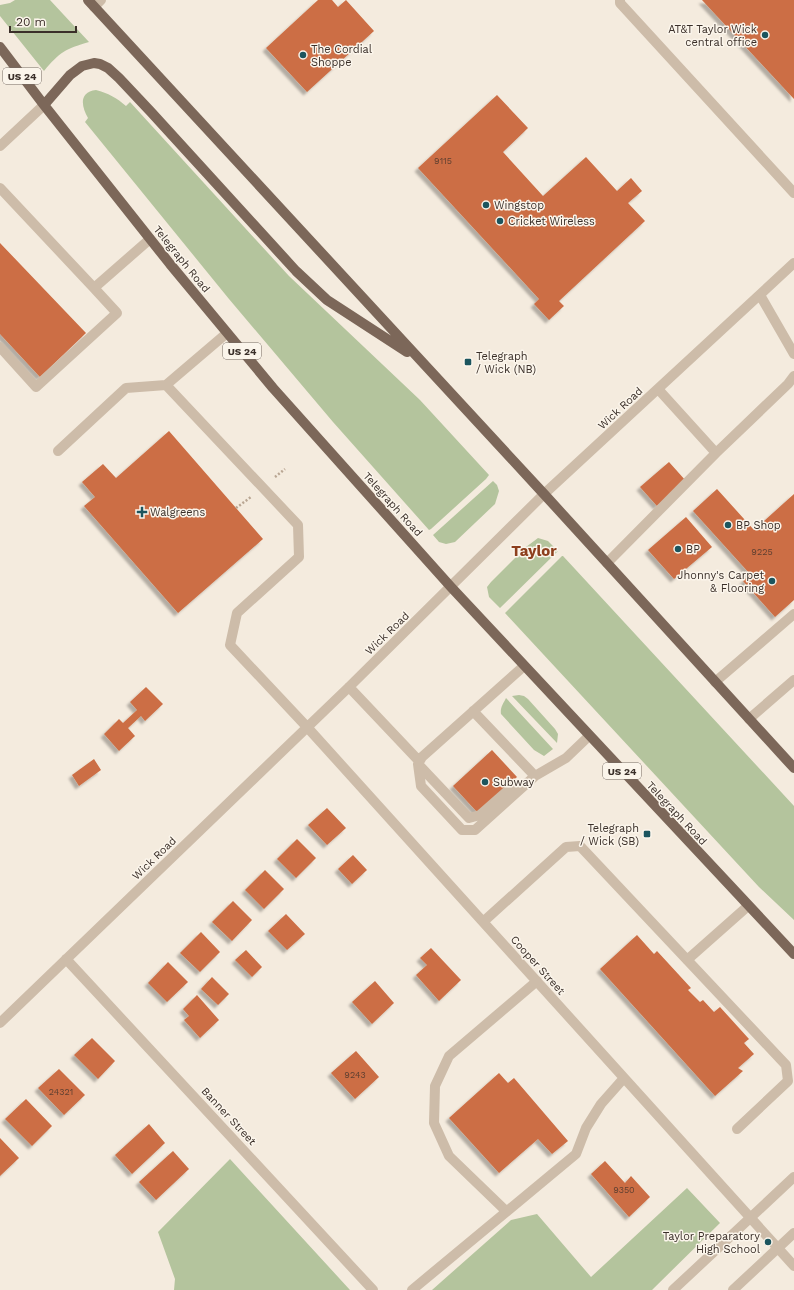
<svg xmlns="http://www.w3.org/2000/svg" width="794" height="1290" viewBox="0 0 794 1290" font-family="'Work Sans',sans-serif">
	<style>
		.green { fill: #b4c49d }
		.building { fill: #cc6e44; filter: url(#shadow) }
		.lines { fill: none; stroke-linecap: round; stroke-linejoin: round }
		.path { stroke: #b9a693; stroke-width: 2.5; stroke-dasharray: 2 2; stroke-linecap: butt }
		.minor { stroke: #cdbca9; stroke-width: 10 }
		.major { stroke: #7c6759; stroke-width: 10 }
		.poi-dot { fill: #1c555e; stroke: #fbf5eb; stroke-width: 1.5 }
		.labels { text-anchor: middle; stroke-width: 3; stroke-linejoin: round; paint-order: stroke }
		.number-label { font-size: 9px; fill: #5e3f30 }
		.shield { fill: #fbf5eb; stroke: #746a63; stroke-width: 1 }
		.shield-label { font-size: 10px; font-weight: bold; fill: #3a2f29 }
		.poi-label { font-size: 11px; fill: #3a2f29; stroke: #fbf5eb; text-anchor: start }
		.street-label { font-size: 11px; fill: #3a2f29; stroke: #fbf5eb }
		.district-label { font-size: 15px; font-weight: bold; fill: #8d3f1d; stroke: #fbf5eb }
	</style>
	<defs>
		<filter id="shadow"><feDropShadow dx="-3.5" dy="3.5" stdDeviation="1" flood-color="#0004"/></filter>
	</defs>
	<rect width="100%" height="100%" fill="#f4ebde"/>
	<path class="green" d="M15 0H50L89 42C65 49 60 52 44 71L0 16V5L10 3Z
		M96 90C108 93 117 98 126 106L130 102 289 276 420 400 489 475 486 479 431 529 429 530 333 422 229 299 85 122 88 118C81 106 79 92 96 90Z
		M493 481 497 485 499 491 495 504 455 542 446 544 439 542 433 535Z
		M538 538 548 541 558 551 500 608 489 597 487 587 491 582 526 547Z
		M562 556H563L794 806V920L759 887 505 613Z
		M519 695 524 696 528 699 555 729 558 734 557 743 512 696Z
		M506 698 553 749 544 756 534 750 501 714C500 708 503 704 506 698Z
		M230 1159 350 1290H174L175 1279 158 1232Z
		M687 1188 720 1223 652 1290H432L511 1220 537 1214 591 1277Z"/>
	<path class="building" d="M318 0H332L338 7 346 0 374 31 307 92 266 48Z
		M702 0H794V99L768 71Z
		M497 95 528 128 503 152 543 196 586 157 617 191 631 178 642 191 628 203 645 221 559 301 564 306 549 320 534 304 539 299 418 168Z
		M0 243 86 333 40 377 0 334Z
		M169 431 263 539 178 613 84 506 95 497 82 482 103 464 116 478Z
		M669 462 686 481 657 506 640 487Z
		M717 489 754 530 794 494V600L775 617 743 581 750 574 693 511Z
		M686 517 712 547 674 579 648 550Z
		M146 687 163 704 145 721 141 716 128 728 135 736 119 751 104 734 119 719 123 723 137 710 130 702Z
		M492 750 517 777 478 813 453 786Z
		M94 759 101 770 79 786 72 775Z
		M327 808 346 828 327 845 308 825Z
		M297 839 316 858 296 878 277 859Z
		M353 855 367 870 352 884 338 869Z
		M265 870 284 889 264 909 245 890Z
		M233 901 252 920 232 941 212 922Z
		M286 914 305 934 287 950 268 931Z
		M201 932 220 952 200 972 180 953Z
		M637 935 654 954 657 951 691 988 688 990 700 1002 703 1000 714 1012 720 1007 749 1039 744 1043 754 1054 738 1068 743 1071 715 1096 600 969Z
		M431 948 461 980 439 1001 416 975 427 965 420 958Z
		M246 950 262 967 252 977 235 960Z
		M168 962 188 982 167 1002 148 983Z
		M212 977 229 994 218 1005 201 989Z
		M375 981 394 1003 372 1024 352 1002Z
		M197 995 219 1020 200 1038 184 1020 189 1016 183 1009Z
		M92 1038 115 1061 98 1079 74 1055Z
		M356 1051 379 1077 355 1099 331 1073Z
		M59 1069 85 1095 64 1115 38 1088Z
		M499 1073 508 1083 514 1078 568 1141 552 1154 538 1139 499 1173 449 1118Z
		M26 1099 52 1126 32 1146 5 1119Z
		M149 1124 165 1143 132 1174 115 1155Z
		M0 1138 19 1158 0 1176Z
		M173 1151 189 1169 156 1200 139 1182Z
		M605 1161 625 1183 631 1176 650 1197 629 1217 591 1174Z"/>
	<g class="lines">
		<path class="path" d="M275 477 285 469
			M236 508 251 497"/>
		<path class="minor" d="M620 0V3L794 193
			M94 7 101 0
			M0 146 44 105
			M0 188 94 288 150 239
			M760 295 794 354
			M0 347 36 387 117 313 94 288
			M166 385 227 333
			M658 389 716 453
			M58 451 126 388 166 385 298 525 299 557 237 613 230 645 307 727 794 1266
			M607 563 716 453 788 384 794 376
			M524 666 422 757 418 764 421 786 462 830H475L535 776 566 758 589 736
			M715 682 794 614
			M349 687 419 761
			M473 711 535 776
			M749 719 794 680
			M418 764 469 818 480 815 513 786 516 785
			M483 922 566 847 580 846 786 1065 788 1081 737 1129
			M66 959 373 1290
			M687 960 748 906
			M0 1023 349 687 544 494 794 263
			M506 1211 449 1156 434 1123 435 1086 449 1056 537 981
			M412 1290 576 1154 586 1128 601 1104 624 1078
			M673 1290 794 1177
			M733 1290 794 1233"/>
		<path class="major" d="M88 0 544 494 794 768
			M0 47 44 105 170 264 273 388 451 587 794 954
			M44 105 70 75 82 66 94 63 100 64 108 68 119 78 151 112 296 271 327 300 407 352"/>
	</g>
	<g class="poi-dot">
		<circle cx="765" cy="35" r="4"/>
		<circle cx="303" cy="55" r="4"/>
		<circle cx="486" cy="205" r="4"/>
		<circle cx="500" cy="221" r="4"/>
		<rect x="464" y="358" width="8" height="8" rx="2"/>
		<path d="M140 506h4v4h4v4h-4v4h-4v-4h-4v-4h4z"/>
		<circle cx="728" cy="525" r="4"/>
		<circle cx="678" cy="549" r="4"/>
		<circle cx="772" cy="581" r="4"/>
		<circle cx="485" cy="782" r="4"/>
		<rect x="643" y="830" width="8" height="8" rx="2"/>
		<circle cx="768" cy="1242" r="4"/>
	</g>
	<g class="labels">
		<g class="number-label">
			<text x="443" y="164">9115</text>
			<text x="762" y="555">9225</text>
			<text x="355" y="1078">9243</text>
			<text x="61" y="1095">24321</text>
			<text x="624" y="1193">9350</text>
		</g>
		<g class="shield">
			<rect x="3" y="68" width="38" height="16" rx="3"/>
			<rect x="223" y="343" width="38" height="16" rx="3"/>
			<rect x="603" y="763" width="38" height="16" rx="3"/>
		</g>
		<g class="shield-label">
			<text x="22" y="80">US 24</text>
			<text x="242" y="355">US 24</text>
			<text x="622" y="775">US 24</text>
		</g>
		<g class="poi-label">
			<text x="757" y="33" text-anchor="end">AT&amp;T Taylor Wick<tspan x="757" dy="13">central office</tspan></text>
			<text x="311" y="53">The Cordial<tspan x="311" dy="13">Shoppe</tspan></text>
			<text x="494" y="209">Wingstop</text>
			<text x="508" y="225">Cricket Wireless</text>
			<text x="476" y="360">Telegraph<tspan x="476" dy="13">/ Wick (NB)</tspan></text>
			<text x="150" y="516">Walgreens</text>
			<text x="736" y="529">BP Shop</text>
			<text x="686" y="553">BP</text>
			<text x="764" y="579" text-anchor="end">Jhonny's Carpet<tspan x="764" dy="13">&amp; Flooring</tspan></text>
			<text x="493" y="786">Subway</text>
			<text x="639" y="832" text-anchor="end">Telegraph<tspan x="639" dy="13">/ Wick (SB)</tspan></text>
			<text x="760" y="1240" text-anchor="end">Taylor Preparatory<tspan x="760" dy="13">High School</tspan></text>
		</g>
		<g class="street-label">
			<text transform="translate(182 259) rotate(51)" y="4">Telegraph Road</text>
			<text transform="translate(620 408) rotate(-43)" y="4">Wick Road</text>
			<text transform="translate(393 504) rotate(48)" y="4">Telegraph Road</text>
			<text transform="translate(387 633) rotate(-44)" y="4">Wick Road</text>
			<text transform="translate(677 813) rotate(47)" y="4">Telegraph Road</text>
			<text transform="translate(154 858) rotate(-44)" y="4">Wick Road</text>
			<text transform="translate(538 965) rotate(48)" y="4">Cooper Street</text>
			<text transform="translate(229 1116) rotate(47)" y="4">Banner Street</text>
		</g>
		<g class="district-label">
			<text x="534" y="556">Taylor</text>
		</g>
	</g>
	<path d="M10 26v6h66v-6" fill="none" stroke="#3a2f29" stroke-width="2"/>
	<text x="16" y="26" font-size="12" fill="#3a2f29" stroke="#fbf5eb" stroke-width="3" paint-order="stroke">20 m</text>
</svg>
